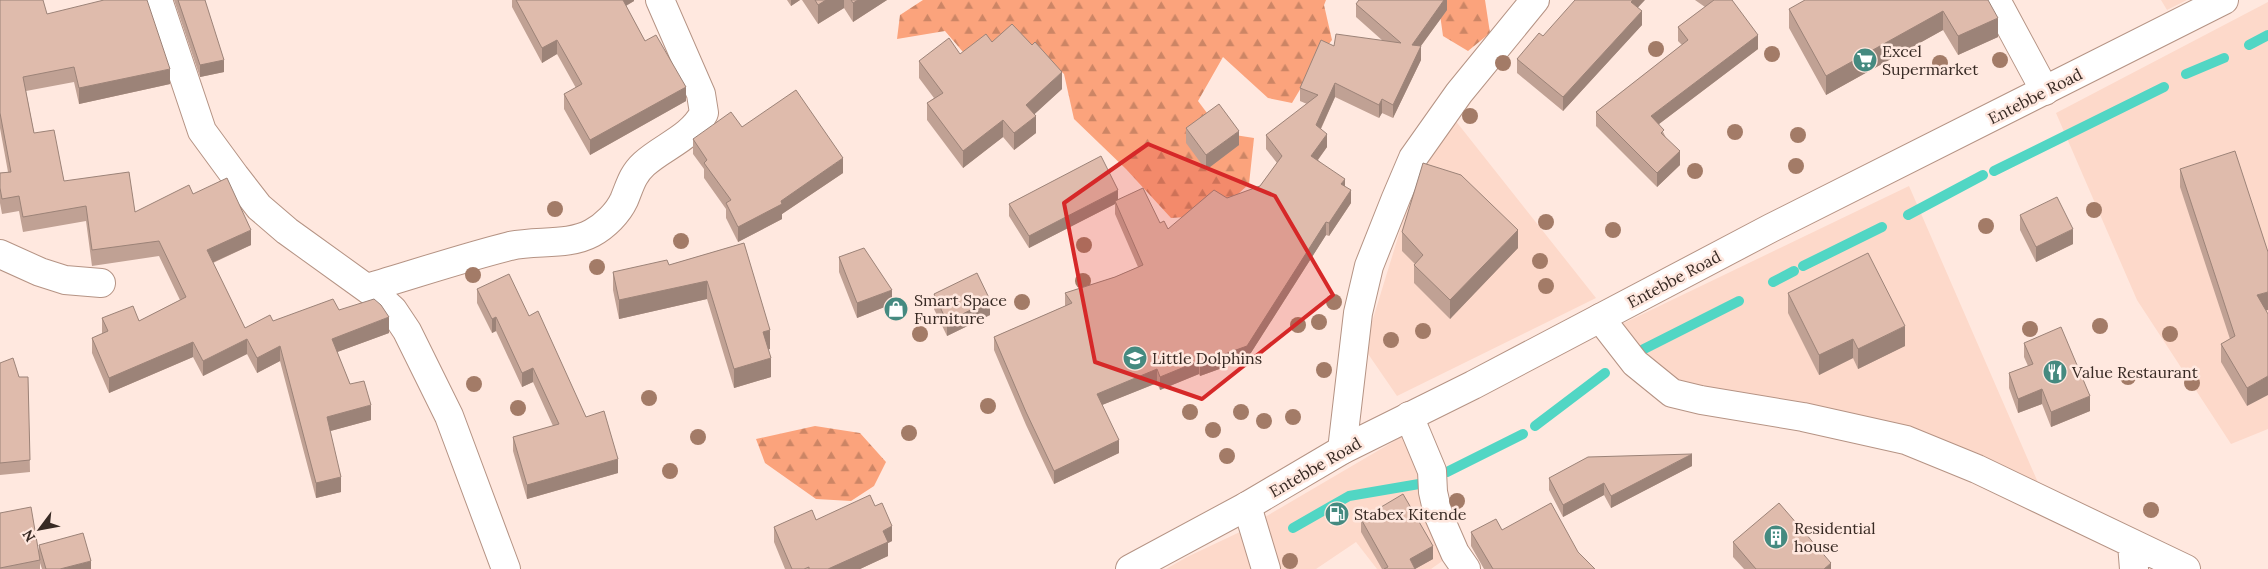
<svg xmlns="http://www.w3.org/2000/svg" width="2268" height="569" viewBox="0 0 2268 569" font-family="Lora,serif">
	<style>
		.built { fill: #fdd9ca }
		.forest { fill: url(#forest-firs) }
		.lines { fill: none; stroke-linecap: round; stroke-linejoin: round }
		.stream { stroke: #51d6c4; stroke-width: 10 }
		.minor-casing { stroke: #b59384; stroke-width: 30 }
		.major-casing { stroke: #b59384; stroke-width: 30 }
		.minor { stroke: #fff; stroke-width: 28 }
		.major { stroke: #fff; stroke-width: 28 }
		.tree { fill: #a37b67 }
		.wall { fill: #c0a194 }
		.shaded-wall { fill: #9c8378 }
		.building { fill: #dfbbac; stroke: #9c8378 }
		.marked { fill: #d62828; fill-opacity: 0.2; stroke: #d62828; stroke-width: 4; stroke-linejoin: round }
		.labels { text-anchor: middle; stroke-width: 5; stroke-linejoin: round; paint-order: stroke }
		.poi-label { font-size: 16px; fill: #382a24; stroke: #ffe8df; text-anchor: start }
		.street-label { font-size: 16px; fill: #382a24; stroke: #ffe8df }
	</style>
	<defs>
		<pattern id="forest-firs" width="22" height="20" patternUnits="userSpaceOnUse" patternTransform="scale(1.25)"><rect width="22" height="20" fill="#fba37c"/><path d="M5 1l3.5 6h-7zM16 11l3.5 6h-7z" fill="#cc8565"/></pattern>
	</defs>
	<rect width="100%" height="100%" fill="#ffe8df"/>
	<path class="built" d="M2161 0H2187L2167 10Z
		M2268 2V429L2231 444 2137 300 2056 113Z
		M1451 115 1596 298 1397 396 1364 348 1426 146Z
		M1909 186 2046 501 1900 427 1688 387 1647 358 1622 324Z
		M1403 436 1448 557 1431 569H1377L1356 542 1316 569H1277L1265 517Z
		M1242 531 1254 569H1166L1187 557Z"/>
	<path class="forest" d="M923 0H1326L1324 5 1332 40 1321 54 1292 103 1268 98 1223 57 1198 101 1222 133 1254 138 1249 184 1215 215 1171 218 1126 169 1074 119 1064 74 1032 44 986 46 963 52 945 31 897 39 900 15Z
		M1438 0H1485L1490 33 1468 51 1443 36Z
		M815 426 860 433 886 462 874 486 851 501 816 499 765 463 756 439Z"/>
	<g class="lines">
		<path class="stream" d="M2249 45 2268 35
			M2186 74 2224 58
			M1994 171 2164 87
			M1908 215 1983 175
			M1803 266 1882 227
			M1773 282 1794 271
			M1638 352 1739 301
			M1535 426 1605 373
			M1447 472 1523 434
			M1293 528 1349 496 1419 484"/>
		<defs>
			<path id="minor" d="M158 0 202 131 235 176 259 207 287 231 380 298 393 310 407 331 449 416 506 569
				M1996 0 2045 91
				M0 254 40 272 65 280 101 283
				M367 288C415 274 462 258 510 246 537 240 568 246 592 233 605 226 618 213 624 200 630 186 632 175 644 164 664 146 691 138 704 113L701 94 660 0
				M1600 318 1635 363 1672 393 1701 400 1803 417 1906 440 1977 469 2186 569
				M1409 416 1432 471 1433 492 1438 514 1455 553 1466 569
				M1342 450 1358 313 1369 266 1396 198 1413 158 1459 93 1535 0
				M1247 506 1266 569
				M2132 544 2134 569"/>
			<path id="major" d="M1130 569 1247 506 1342 450 1473 385 1771 228 2224 0"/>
		</defs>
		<use href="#minor" class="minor-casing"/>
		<use href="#major" class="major-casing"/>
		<use href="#minor" class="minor"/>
		<use href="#major" class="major"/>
	</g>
	<g class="tree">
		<circle cx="1656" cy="49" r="8"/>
		<circle cx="1772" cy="54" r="8"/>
		<circle cx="2000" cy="60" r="8"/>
		<circle cx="1503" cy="63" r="8"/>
		<circle cx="1940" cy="63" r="8"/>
		<circle cx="1470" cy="116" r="8"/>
		<circle cx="1735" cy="132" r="8"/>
		<circle cx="1798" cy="135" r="8"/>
		<circle cx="1796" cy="166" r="8"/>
		<circle cx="1695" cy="171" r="8"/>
		<circle cx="555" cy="209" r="8"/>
		<circle cx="2094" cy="210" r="8"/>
		<circle cx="1546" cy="222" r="8"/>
		<circle cx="1986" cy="226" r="8"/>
		<circle cx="1613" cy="230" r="8"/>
		<circle cx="681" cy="241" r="8"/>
		<circle cx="1084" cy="245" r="8"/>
		<circle cx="1540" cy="261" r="8"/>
		<circle cx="597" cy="267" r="8"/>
		<circle cx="473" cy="275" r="8"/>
		<circle cx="1083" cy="281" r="8"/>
		<circle cx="1546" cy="286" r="8"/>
		<circle cx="1022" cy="302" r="8"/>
		<circle cx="1334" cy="302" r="8"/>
		<circle cx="1319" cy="322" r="8"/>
		<circle cx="1298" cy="325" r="8"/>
		<circle cx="2100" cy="326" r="8"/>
		<circle cx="2030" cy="329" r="8"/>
		<circle cx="1423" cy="331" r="8"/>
		<circle cx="920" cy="334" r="8"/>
		<circle cx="2170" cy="334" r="8"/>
		<circle cx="1391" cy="340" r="8"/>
		<circle cx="1324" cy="370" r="8"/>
		<circle cx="2128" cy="377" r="8"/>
		<circle cx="2192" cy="383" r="8"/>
		<circle cx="474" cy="384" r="8"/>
		<circle cx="649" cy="398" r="8"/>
		<circle cx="988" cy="406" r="8"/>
		<circle cx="518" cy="408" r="8"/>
		<circle cx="1190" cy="412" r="8"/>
		<circle cx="1241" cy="412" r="8"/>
		<circle cx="1293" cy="417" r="8"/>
		<circle cx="1264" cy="421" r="8"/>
		<circle cx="1213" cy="430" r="8"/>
		<circle cx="909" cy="433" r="8"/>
		<circle cx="698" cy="437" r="8"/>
		<circle cx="1227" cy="456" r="8"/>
		<circle cx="670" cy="471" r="8"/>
		<circle cx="1457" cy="501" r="8"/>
		<circle cx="2151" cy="510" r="8"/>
		<circle cx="1290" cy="561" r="8"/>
	</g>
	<path class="wall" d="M0 0 47 14 170 84 79 104 74 82 26 91 34 133 64 181 135 212 193 194 251 245 213 263 245 328 273 321 339 310 389 333 337 352 350 384 371 420 330 431 341 492 316 498 280 361 257 373 247 354 203 376 193 357 109 393 92 353V338L102 334V318L139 321 180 300 159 256 92 266 86 221 23 232 19 211 2 214 0 203V173L8 172 0 128Z
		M174 0H205L224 72 200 77Z
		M512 0H634V1L626 6 645 41 686 101 590 155 564 109V94L576 88 557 54 542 63 512 7Z
		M787 0H800L791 6Z
		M802 0H887L853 22 844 8 818 24Z
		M1447 0V10L1421 46V60L1393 118 1382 113 1379 118 1335 97 1321 129 1327 147 1318 160 1345 186 1351 203 1329 236 1326 235 1247 359 1200 376 1199 374 1160 390 1157 383 1102 405 1119 453 1054 484 1026 425 994 350V337L1065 306V293L1115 277 1138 267 1115 214V204L1029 248 1009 216V204L1118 200 1160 223 1168 229 1227 198 1260 186 1277 163 1266 149V135L1307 104 1300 101V88L1334 46 1383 41 1356 17V4Z
		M1695 0H1732L1758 49 1659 124 1680 165 1657 187 1596 126V112L1682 45 1678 41V27L1705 7Z
		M1988 0 1998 37 1958 55 1943 30 1826 95 1789 28V9Z
		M1638 8 1642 25 1563 111 1517 73V59L1543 36Z
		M992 42 1062 89 1034 114 1036 133 1014 150 1003 137 963 168 927 120V103L934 98 919 78V61L960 54Z
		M742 127 843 173 782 214V219L738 242 726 218V209L704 178V169L693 154V139Z
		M1186 128 1239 145 1206 170 1186 143Z
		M2180 169 2266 310 2247 406 2221 362V344L2230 339 2180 187Z
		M2020 215 2073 244 2036 262 2020 230Z
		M1402 232 1518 248 1450 319 1414 283V265L1415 264 1402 251Z
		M744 243 770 349H768L771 377 734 388 707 299 619 319 613 290V272L669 265Z
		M839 257 892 304 857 318 839 272Z
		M477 289 529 316 618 473 527 499 513 451V437L553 426 533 382 522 387 496 331 492 333 477 303Z
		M1788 293 1905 346 1858 369 1853 358 1819 375 1788 313Z
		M934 294 990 315 947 336 934 309Z
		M2024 343 2090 411 2051 427 2042 404 2018 413 2009 388V373L2028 366 2024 357Z
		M0 363 19 377H28L30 472 0 475Z
		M1692 466 1611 508 1604 495 1563 517 1549 490V478Z
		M0 513 39 554V545L91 569H42L40 563V569H0Z
		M1361 519 1433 559 1415 569H1382L1361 532Z
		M816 520 892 541 888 543V556L860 569H785L774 542V527Z
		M1502 530 1578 552 1595 569H1484L1471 546V532Z
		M1733 542 1831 569H1744L1733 557Z"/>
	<path class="shaded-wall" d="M620 0H634V1L620 9Z
		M791 0H800L791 6Z
		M826 0H844V8L818 24V5Z
		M858 0H887L853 22V3Z
		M1444 0H1447V10L1412 58V45Z
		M1633 0H1645L1631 15V2Z
		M1642 11V25L1563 111V97Z
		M1943 11V30L1826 95V76Z
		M1998 18V37L1958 55V36Z
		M1758 35V49L1651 130V116Z
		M557 40V54L542 63V48Z
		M1421 46V60L1393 118V105Z
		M224 60V72L200 77V65Z
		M170 69V84L79 104V88Z
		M1062 72V89L1026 122V105Z
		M1335 83V97L1316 139V125Z
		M686 87V101L590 155V140Z
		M1382 99V113L1379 118V105Z
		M1036 116V133L1014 150V133Z
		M1003 120V137L963 168V151Z
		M1239 131V145L1206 170V155Z
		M1327 134V147L1311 169V156Z
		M1680 151V165L1657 187V173Z
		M843 158V173L782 214V219L738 242V227L781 201Z
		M1345 179V192L1341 184Z
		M1118 190V202L1115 201V204L1029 248V236Z
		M1351 190V203L1329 236V223Z
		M1326 222V235L1247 359 1200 376V363Z
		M2073 229V244L2036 262V247Z
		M251 230V245L207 265V250Z
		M1518 230V248L1450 319V300Z
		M707 281V299L619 319V300Z
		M892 290V304L857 318V303Z
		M2268 292V310L2257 313V295Z
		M990 300V315L947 336V322Z
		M389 317V333L332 354V339Z
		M496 317V331L492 333V319Z
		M1905 326V346L1858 369V349Z
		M770 330V349L763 351V332Z
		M247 339V354L203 376V361Z
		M1853 339V358L1819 375V355Z
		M193 342V357L109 393V378Z
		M280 346V361L257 373V358Z
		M771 358V377L734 388V369Z
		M1199 361V374L1160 390V377Z
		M533 368V382L522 387V373Z
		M1157 369V383L1097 407V394Z
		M2268 376V395L2247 406V388Z
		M2042 389V404L2018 413V399Z
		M2090 396V411L2051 427V412Z
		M371 405V420L327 432V417Z
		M1119 440V453L1054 484V471Z
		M1692 454V466L1611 508V496Z
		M618 459V473L527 499V485Z
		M341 477V492L316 498V483Z
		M1604 483V495L1563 517V505Z
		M892 526V541L888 543V556L860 569H828L883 531Z
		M1433 546V559L1415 569 1410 559Z
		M91 561V569H60Z
		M1831 563V569H1824Z"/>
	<path class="building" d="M0 0H43L47 14 104 0H147L170 69 79 88 74 67 23 77 34 133 54 130 64 181 129 172 135 212 189 185 193 194 227 178 251 230 207 250 245 328 270 315 273 321 333 299 339 310 374 299 381 305 389 317 332 339 350 384 364 381 371 405 327 417 341 477 316 483 280 346 257 358 247 339 203 361 193 342 109 378 92 338 108 331 102 318 133 306 139 321 186 297 159 241 92 250 86 206 23 217 19 196 2 199 0 188V173L11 172 0 113Z
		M178 0H205L224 60 200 65Z
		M516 0H623L645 41 656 35 686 87 590 140 564 94 582 84 557 40 542 48Z
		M815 0H826L818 5Z
		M851 0H858L853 3Z
		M1359 0H1444L1412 45 1421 46 1393 105 1382 99 1379 105 1335 83 1316 125 1327 134 1311 156 1345 179 1341 184 1351 190 1329 223 1326 222 1247 346 1200 363 1199 361 1160 377 1157 369 1097 394 1119 440 1054 471 1026 412 994 337 1072 303 1065 293 1115 277 1143 265 1115 201 1143 188 1160 223 1164 221 1168 229 1214 190 1227 198 1260 186 1282 156 1266 135 1318 95 1300 88 1321 40 1334 46 1336 34 1401 43 1356 4Z
		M1575 0H1633L1631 2 1642 11 1563 97 1517 59 1539 33 1543 36Z
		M1714 0H1732L1758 35 1651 116 1664 130 1661 133 1680 151 1657 173 1596 112 1688 40 1678 27Z
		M1805 0H1988L1998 18 1958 36 1943 11 1826 76 1789 9Z
		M1012 24 1032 45 1035 42 1062 72 1026 105 1036 116 1014 133 1003 120 963 151 927 103 943 93 919 61 949 38 960 54 986 34 992 42Z
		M796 90 843 158 781 201 782 204 738 227 726 203 731 200 704 163 707 160 693 139 731 112 742 127Z
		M1219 104 1239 131 1206 155 1186 128Z
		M2235 151 2268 252V292L2257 295 2268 314V376L2247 388 2221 344 2235 336 2180 169Z
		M1101 156 1118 190 1029 236 1009 204Z
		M1423 163 1461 175 1518 230 1450 300 1414 265 1423 255 1402 232Z
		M2057 197 2073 229 2036 247 2020 215Z
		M744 243 770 330 763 332 771 358 734 369 707 281 619 300 613 272 667 260 669 265Z
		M864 248 892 290 857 303 839 257Z
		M1868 253 1905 326 1858 349 1853 339 1819 355 1788 293Z
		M977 273 990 300 947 322 934 294Z
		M509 274 529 316 538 311 586 417 604 411 618 459 527 485 513 437 559 424 533 368 522 373 496 317 492 319 477 289Z
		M2061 327 2090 396 2051 412 2042 389 2018 399 2009 373 2033 364 2024 343Z
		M13 358 19 377H28L30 460 0 463V363Z
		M1692 454 1611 496 1604 483 1563 505 1549 478 1588 457Z
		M1403 494 1433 546 1410 559 1415 569H1384L1388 567 1361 519Z
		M870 495 875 506 882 503 892 526 883 531 888 542 828 569H809V567L804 569H792L774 527 812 510 816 520Z
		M1551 503 1578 552 1595 569H1493L1471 532 1496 519 1502 530Z
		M1779 503 1831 563 1824 569H1756L1733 542Z
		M31 507 40 560 0 568V513Z
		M83 533 91 561 60 569H46L39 545Z"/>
	<path class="marked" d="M1148 144 1275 196 1333 295 1202 399 1095 362 1064 203Z"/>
	<defs>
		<symbol id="supermarket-disc" viewBox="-11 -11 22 22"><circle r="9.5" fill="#458a80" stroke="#ffe8df"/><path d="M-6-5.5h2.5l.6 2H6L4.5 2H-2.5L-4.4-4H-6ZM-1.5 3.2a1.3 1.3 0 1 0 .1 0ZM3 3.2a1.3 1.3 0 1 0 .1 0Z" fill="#fff"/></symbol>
		<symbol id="shop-disc" viewBox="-11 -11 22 22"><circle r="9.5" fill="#458a80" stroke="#ffe8df"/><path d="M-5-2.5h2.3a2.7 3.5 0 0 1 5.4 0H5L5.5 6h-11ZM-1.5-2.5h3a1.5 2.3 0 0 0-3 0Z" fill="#fff"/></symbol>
		<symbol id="school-disc" viewBox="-11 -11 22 22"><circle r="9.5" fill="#458a80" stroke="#ffe8df"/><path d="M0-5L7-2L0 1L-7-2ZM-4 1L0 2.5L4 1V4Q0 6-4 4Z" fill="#fff"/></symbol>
		<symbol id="restaurant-disc" viewBox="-11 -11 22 22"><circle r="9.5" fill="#458a80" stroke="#ffe8df"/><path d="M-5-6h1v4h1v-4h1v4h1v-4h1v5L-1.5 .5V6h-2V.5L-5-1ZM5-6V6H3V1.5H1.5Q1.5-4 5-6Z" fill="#fff"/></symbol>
		<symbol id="fuel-disc" viewBox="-11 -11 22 22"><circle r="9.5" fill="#458a80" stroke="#ffe8df"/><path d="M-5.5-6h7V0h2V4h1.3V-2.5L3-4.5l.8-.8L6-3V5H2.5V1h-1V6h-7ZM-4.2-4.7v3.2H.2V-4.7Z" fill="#fff"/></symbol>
		<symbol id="building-disc" viewBox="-11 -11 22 22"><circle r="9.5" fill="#458a80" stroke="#ffe8df"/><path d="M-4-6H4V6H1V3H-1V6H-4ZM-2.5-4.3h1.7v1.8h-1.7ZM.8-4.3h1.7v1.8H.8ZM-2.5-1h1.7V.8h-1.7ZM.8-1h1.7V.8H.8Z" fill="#fff"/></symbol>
	</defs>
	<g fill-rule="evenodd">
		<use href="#supermarket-disc" x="1851" y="46" width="28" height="28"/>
		<use href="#shop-disc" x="882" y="295" width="28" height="28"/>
		<use href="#school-disc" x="1121" y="344" width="28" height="28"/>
		<use href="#restaurant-disc" x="2041" y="358" width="28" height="28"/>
		<use href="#fuel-disc" x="1323" y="500" width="28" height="28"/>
		<use href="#building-disc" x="1762" y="523" width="28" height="28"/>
	</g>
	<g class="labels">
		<g class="poi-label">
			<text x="1882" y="57">Excel<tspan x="1882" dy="18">Supermarket</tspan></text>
			<text x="914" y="306">Smart Space<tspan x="914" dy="18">Furniture</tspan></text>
			<text x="1152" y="364">Little Dolphins</text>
			<text x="2072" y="378">Value Restaurant</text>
			<text x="1354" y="520">Stabex Kitende</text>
			<text x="1794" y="534">Residential<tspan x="1794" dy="18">house</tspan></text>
		</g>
		<g class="street-label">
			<text transform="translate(2035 96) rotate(-27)" y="6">Entebbe Road</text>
			<text transform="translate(1674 279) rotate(-28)" y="6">Entebbe Road</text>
			<text transform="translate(1315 467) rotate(-30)" y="6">Entebbe Road</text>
		</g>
	</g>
	<g transform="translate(40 529) rotate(238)" stroke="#ffe8df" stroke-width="4" paint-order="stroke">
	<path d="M0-4L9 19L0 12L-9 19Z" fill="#382a24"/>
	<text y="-8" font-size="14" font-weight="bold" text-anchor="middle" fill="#382a24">N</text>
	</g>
</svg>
